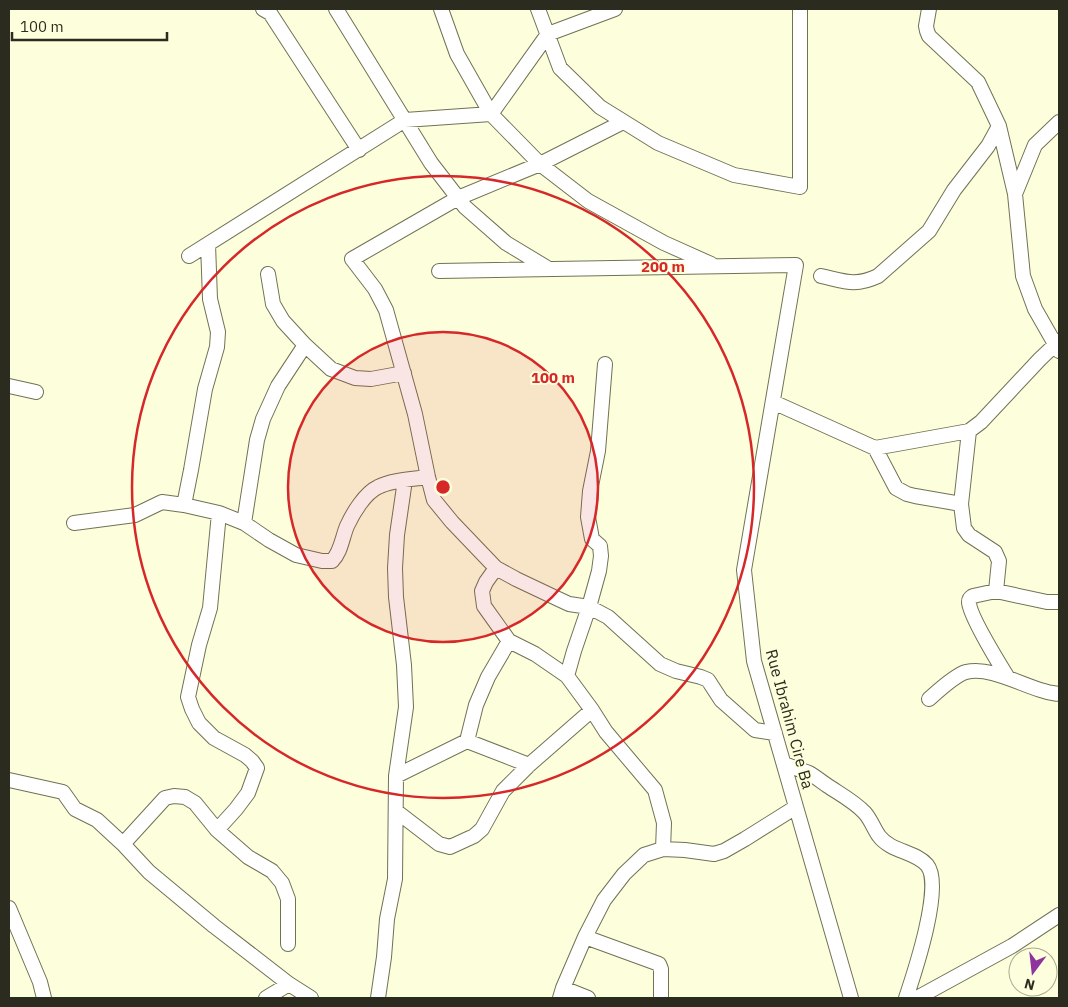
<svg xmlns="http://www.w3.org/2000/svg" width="1068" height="1007" viewBox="0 0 1068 1007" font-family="'IBM Plex Sans',sans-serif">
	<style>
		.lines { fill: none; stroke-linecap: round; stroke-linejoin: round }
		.minor-casing { stroke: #717254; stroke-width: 16 }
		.minor { stroke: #fff; stroke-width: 14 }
		.ring { fill: none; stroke: #d62828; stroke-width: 2.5 }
		.labels { text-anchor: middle; stroke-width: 4; stroke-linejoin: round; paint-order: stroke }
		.street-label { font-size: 16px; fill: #2b2b1f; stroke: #fdfedc }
		.centre { fill: #d62828; stroke: #fdfedc; stroke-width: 2.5 }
		.ring-label { font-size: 15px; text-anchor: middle; font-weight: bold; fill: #d62828; stroke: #fdfedc; stroke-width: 4; stroke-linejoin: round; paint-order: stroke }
	</style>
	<rect width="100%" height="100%" fill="#fdfedc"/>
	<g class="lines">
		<defs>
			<path id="minor" d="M263 9 270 13 359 150
				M336 9 431 163 465 207 506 243 549 269
				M441 9 457 54 491 114 540 164 588 201 664 243 711 264
				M538 9 560 68 600 107 658 143 734 175 800 187V9
				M929 9 926 26 927 31 929 36 978 82 999 126 1015 194 1023 276 1035 309 1059 351
				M623 122 540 164 458 198 352 259 375 289 386 310 415 414 428 477 434 500 452 522 496 568 516 579 554 597 569 604 589 607 608 617 660 664 676 671 701 677 708 680 721 700 755 730 775 733
				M1015 194 1035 145 1059 122
				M189 256 405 120 491 114 548 34 615 9
				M439 271 796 265 744 570 754 661 851 998
				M268 274 273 304 283 321 305 345 331 369 355 378 371 379 404 373
				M821 276C844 281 855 287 878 276L929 231 954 190 988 146 999 126
				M9 386 36 392
				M773 402 875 448 969 431
				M875 448 896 488 907 494 915 496 961 504
				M184 505 191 470 205 389 217 347 218 332 210 299 208 244
				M74 523 135 515 162 502 184 505 219 513 244 523 269 540 296 555 322 561H332C341 552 342 538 347 526 353 513 365 493 378 487 391 480 414 479 428 477
				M244 523 257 440 263 419 278 386 305 345
				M496 568 486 582 482 591 484 606 509 641 535 654 567 676 592 710 606 732 655 790 664 823 663 849 644 855 624 874 604 900 585 937 563 988 560 998
				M996 591 999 561 995 552 969 535 964 528 961 504 969 431 981 422 1040 359 1059 341
				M567 676 574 651 589 607 599 571 601 556 600 546 592 539 588 517 590 491 598 451 605 364
				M1008 678C1000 665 969 615 969 602 969 598 970 598 973 596L996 591 1047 602H1059
				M929 699C938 691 955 675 966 672 990 666 1021 685 1044 691 1049 693 1054 693 1059 694
				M467 741 529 765
				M784 764C792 767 801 770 809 773 816 777 822 782 828 786 840 794 855 802 865 813 871 820 874 829 879 836 891 852 915 851 927 865 944 885 914 974 906 998
				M396 776 467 741 476 705 488 677 509 641
				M9 780 63 792 75 809 97 820 123 844 149 872 214 926 289 984 311 998
				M396 811 439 844 450 847 474 836 482 829 503 791 529 765 592 710
				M217 830 236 809 248 793 257 768 252 761 245 755 214 738 199 723 192 709 188 697 199 645 210 608 219 513
				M123 844 165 798 174 796 185 797 195 803 217 830 248 857 272 871 282 883 288 899V944
				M663 849 685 850 714 854 724 851 745 839 796 807
				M9 908 40 982 44 998
				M585 937 659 964 661 969V998
				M563 988 588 998
				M266 998 289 984
				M378 998 384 957 387 919 395 879 396 776 406 707 404 665 396 597 395 568 397 535 405 480
				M917 998 1012 946 1059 915"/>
		</defs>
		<use href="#minor" class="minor-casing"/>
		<use href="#minor" class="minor"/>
	</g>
	<circle cx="443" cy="487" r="155" fill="#d62828" fill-opacity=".12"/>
	<g class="ring">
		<circle cx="443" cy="487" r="155"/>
		<circle cx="443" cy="487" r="311"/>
	</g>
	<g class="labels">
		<g class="street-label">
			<text transform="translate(790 719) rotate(75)" y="6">Rue Ibrahim Cire Ba</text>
		</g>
	</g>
	<circle cx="443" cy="487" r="8" class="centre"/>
	<g class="ring-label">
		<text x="663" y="272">200 m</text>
		<text x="553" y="383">100 m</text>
	</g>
	<rect width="1068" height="1007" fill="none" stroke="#2b2b1f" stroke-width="20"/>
	<g transform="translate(1033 972) rotate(195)"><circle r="24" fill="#fdfedc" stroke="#a9aa90"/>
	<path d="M0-4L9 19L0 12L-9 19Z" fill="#8d349f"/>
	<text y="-8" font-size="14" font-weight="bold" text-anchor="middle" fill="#2b2b1f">N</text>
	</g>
	<path d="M12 32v8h155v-8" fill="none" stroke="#2b2b1f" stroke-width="2.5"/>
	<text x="20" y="32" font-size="15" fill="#2b2b1f" stroke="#fdfedc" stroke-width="4" paint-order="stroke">100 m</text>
</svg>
